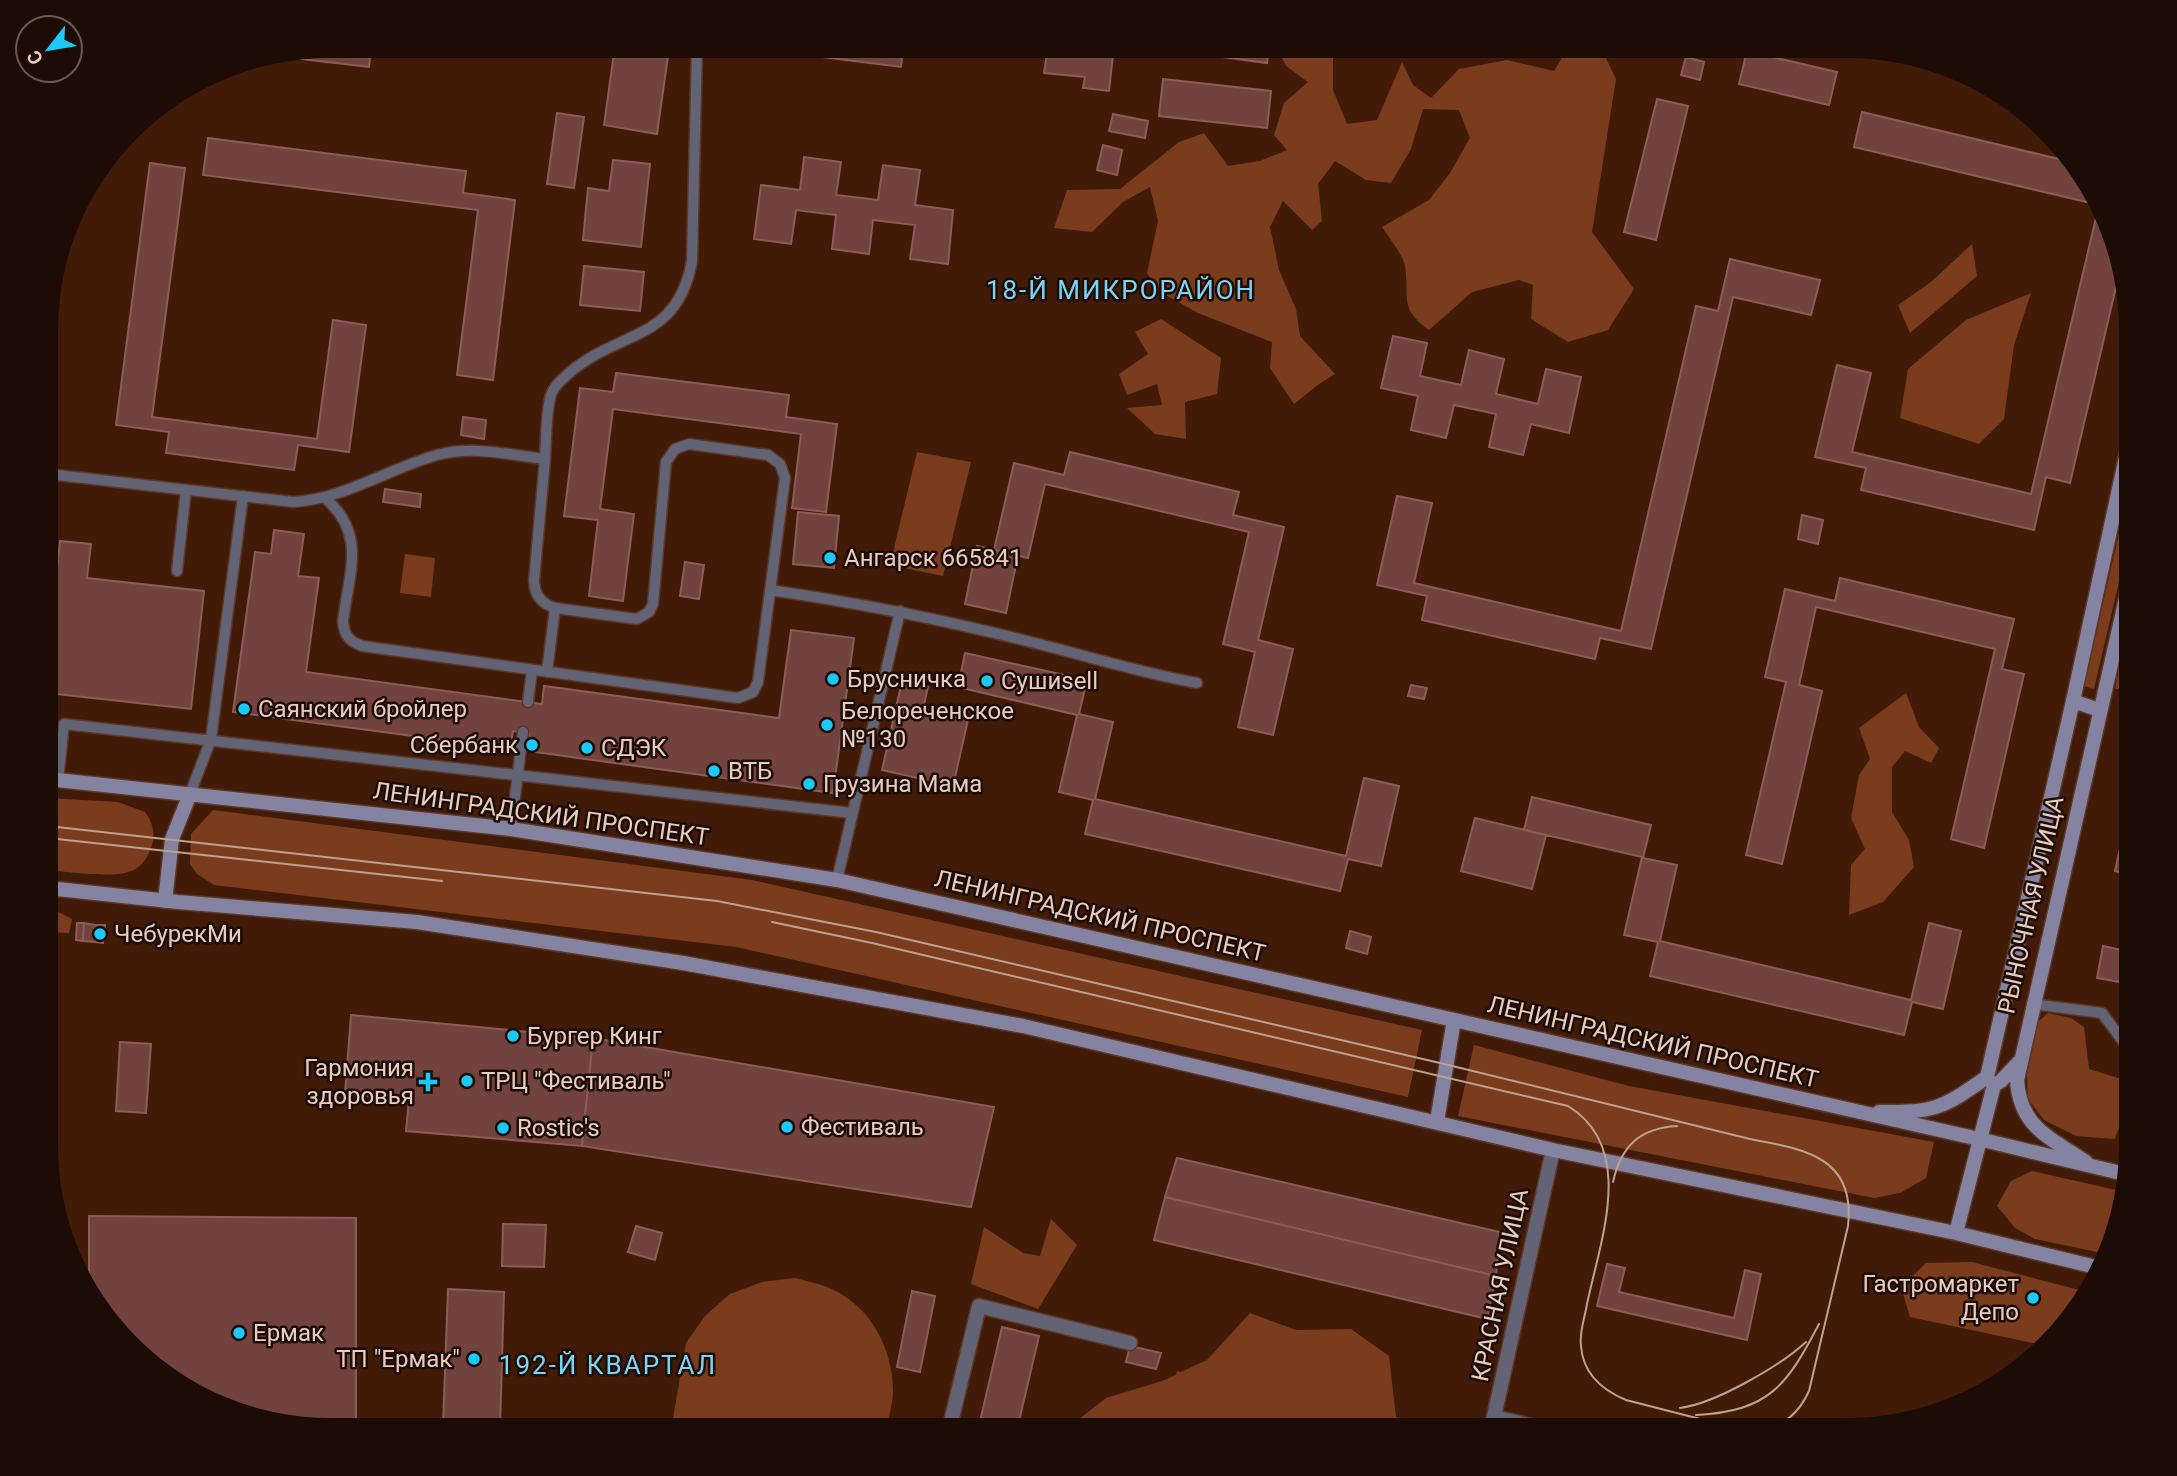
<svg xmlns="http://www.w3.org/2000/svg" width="2177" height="1476" viewBox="0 0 2177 1476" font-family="Roboto,sans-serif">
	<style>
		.green { fill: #7a3c1d }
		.building { fill: #72423f; stroke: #8e5c57; stroke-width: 2 }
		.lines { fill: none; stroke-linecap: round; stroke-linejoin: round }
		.lane-casing { stroke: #5c3726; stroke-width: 13 }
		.street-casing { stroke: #5c3726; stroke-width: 17 }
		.secondary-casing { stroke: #5c3726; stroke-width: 17 }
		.lane { stroke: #636376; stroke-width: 10 }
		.street { stroke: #636376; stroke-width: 14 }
		.secondary { stroke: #8484a2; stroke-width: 14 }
		.tram { stroke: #bea193; stroke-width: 2 }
		.poi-dot { fill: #1bc9fc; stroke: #1d0c05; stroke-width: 2.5 }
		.labels { text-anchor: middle; stroke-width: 5; stroke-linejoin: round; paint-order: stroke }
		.poi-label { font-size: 24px; fill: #e7cdc1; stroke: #1d0c05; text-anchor: start }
		.street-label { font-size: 24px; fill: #e7cdc1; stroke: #1d0c05 }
		.neighbourhood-label { font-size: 26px; letter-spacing: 2px; fill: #7ad5f8; stroke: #1d0c05 }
	</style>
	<rect width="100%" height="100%" fill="#421b08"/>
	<path class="green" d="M1276 46H1333V90L1347 124 1377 120 1402 62 1413 85 1431 98 1459 69 1507 60 1554 71 1569 46H1600L1616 79 1592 232 1634 289 1608 330 1568 342 1531 319 1533 285 1519 280 1472 292 1429 330C1398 308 1410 297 1405 266 1402 253 1389 238 1382 227L1429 200 1450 173 1470 138 1459 110 1423 109 1411 149 1391 183 1366 180 1335 161 1318 184 1322 221 1312 230 1283 201 1270 227 1279 270 1296 309 1300 336 1335 374 1319 384 1294 404 1270 368 1272 342 1198 313 1160 292 1147 273 1158 221 1150 187 1123 202 1092 232 1054 228 1067 190 1120 189 1179 142 1204 133 1228 166 1260 161 1287 150 1274 135 1284 103 1308 82 1286 66Z
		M1972 244 1977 276 1910 333 1898 305 1931 282Z
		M2031 293 2014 345 2004 419 1979 444 1900 418 1908 369 1966 320Z
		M1161 319 1221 358 1217 394 1185 402 1186 439 1155 434 1127 408 1162 405 1157 384 1127 395 1119 374 1148 354 1135 332Z
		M917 452 971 462 943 576 890 565Z
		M2131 481V530L2094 689 2084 686Z
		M405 554 435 558 431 597 400 593Z
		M2126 633 2131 634V653L2121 689H2115Z
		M1906 693 1919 727 1939 748 1931 763 1905 751 1892 767V812L1909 840 1914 867 1883 902 1849 915 1851 865 1865 849 1851 818 1859 775 1870 759 1859 728Z
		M48 798 118 802 145 812C153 823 156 834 151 848 147 860 139 870 125 873 109 877 66 872 48 870Z
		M213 810 752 880 1422 1030 1408 1097 736 947 214 885 197 874 190 864 191 834Z
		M48 910 56 911 72 919 69 933 48 932Z
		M2048 1013 2071 1018 2084 1027 2089 1069 2131 1082V1090L2115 1139 2076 1136 2044 1120 2028 1099 2027 1074 2038 1022Z
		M1474 1045 1629 1086 1934 1142 1926 1178 1900 1193 1874 1198 1458 1116Z
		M2032 1171 2125 1192 2116 1238 2107 1254 2035 1239 2015 1228 1997 1206 2011 1181Z
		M1051 1219 1077 1245 1038 1309 971 1284 984 1227 1023 1253 1040 1256Z
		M1972 1262 2087 1292 2073 1319 2042 1345 1910 1317 1901 1287 1926 1263Z
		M795 1278C806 1281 817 1283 827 1287 870 1304 893 1348 893 1392 893 1405 888 1418 886 1430H671L686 1343 705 1316 730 1294 762 1282Z
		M1250 1313 1296 1330 1351 1329 1389 1356 1396 1417 1431 1430H1065L1106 1398 1162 1381 1176 1375 1177 1371 1181 1372 1207 1360Z"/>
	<path class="building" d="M330 46H371L369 67 275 56Z
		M615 46H647L669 49 657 134 604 125Z
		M735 46H903L901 67Z
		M1048 46H1114L1109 91 1083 88 1085 77 1044 73Z
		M1141 46H1269L1267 63Z
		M1748 46H1760L1759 54 1837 72 1829 105 1739 84Z
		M1686 57 1704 62 1700 80 1681 75Z
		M1163 79 1271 91 1267 128 1159 116Z
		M1657 99 1688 106 1656 240 1624 232Z
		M1862 112 2067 161 2102 204 2106 219 2105 224 2108 225 2120 270 2070 483 2046 477 2034 530 1861 490 1866 468 1815 457 1837 365 1871 373 1852 452 2031 494 2099 205 1854 147Z
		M557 113 584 117 574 188 547 184Z
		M1113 114 1148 121 1145 138 1109 131Z
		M208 138 466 171 463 193 515 200 493 380 457 375 478 210 203 175Z
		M1103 145 1122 150 1117 175 1097 170Z
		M804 157 841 162 836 195 878 200 883 165 920 170 915 205 953 210 948 264 910 259 915 225 873 220 869 254 832 249 836 215 796 210 791 244 754 239 761 185 800 190Z
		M613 160 650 164 641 247 583 240 588 188 609 191Z
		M150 163 185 168 152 417 317 439 333 320 366 325 349 452 298 445 294 470 166 453 169 432 116 425Z
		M1730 259 1820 280 1811 315 1733 297 1651 649 1600 638 1595 659 1422 620 1427 596 1377 585 1397 496 1432 503 1414 583 1621 631 1696 306 1718 311Z
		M584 266 644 272 640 311 580 305Z
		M1393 336 1427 343 1420 376 1461 385 1469 350 1504 359 1496 394 1538 404 1546 369 1581 377 1569 433 1531 424 1523 455 1489 447 1496 414 1454 405 1446 438 1411 430 1418 396 1381 388Z
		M616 373 789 395 786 417 837 424 826 512 792 508 801 434 613 409 600 509 634 514 623 601 589 596 598 520 564 516 580 388 613 392Z
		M463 417 486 420 484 439 461 435Z
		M1070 452 1239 492 1233 515 1284 527 1258 640 1293 649 1273 735 1238 727 1255 652 1223 644 1249 532 1045 484 1028 558 994 550 1014 463 1064 475Z
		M385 489 421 494 420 507 383 502Z
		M798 512 839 516 834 568 793 564Z
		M1802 515 1823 520 1818 544 1798 539Z
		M274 530 304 534 298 576 319 578 306 672 542 704 544 686 779 718 791 630 854 638 833 793 527 751 529 733 513 731 510 749 233 712 255 552 271 554Z
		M60 541 91 544 87 578 204 591 191 709 48 693V653Z
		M977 546 1018 555 1006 613 965 604Z
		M685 562 704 565 699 599 680 596Z
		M1840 578 2014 619 2002 669 2024 674 1984 848 1951 839 1995 649 1816 607 1799 685 1822 691 1782 864 1746 855 1786 682 1765 677 1785 589 1835 601Z
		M965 653 1087 680 1079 714 1113 722 1095 799 1346 856 1364 778 1399 786 1381 866 1348 859 1340 891 1085 834 1093 800 1059 792 1077 715 958 687Z
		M902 681 928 687 923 709 968 720 953 786 882 770Z
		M1411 685 1427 688 1424 699 1408 696Z
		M2131 757V802L2121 799Z
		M1532 797 1651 825 1643 858 1677 865 1660 941 1911 1000 1929 923 1961 931 1943 1009 1912 1002 1904 1035 1650 976 1658 942 1624 935 1642 857 1524 830Z
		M2128 812 2131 813V875L2115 871Z
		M1475 818 1546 835 1532 889 1461 871Z
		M77 923H84L83 941 76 940Z
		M84 923 96 925 95 942 83 941Z
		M96 925H105L103 943 95 942Z
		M1350 931 1371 937 1367 954 1346 948Z
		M2103 946 2131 952V984L2097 978Z
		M351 1015 593 1038 582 1146 406 1131 409 1099 345 1094Z
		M2131 1015V1038L2120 1029Z
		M593 1038 994 1107 971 1207 582 1146Z
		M120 1042 151 1044 146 1113 116 1111Z
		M1177 1158 1500 1232 1496 1276 1165 1197Z
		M1165 1197 1496 1276 1487 1319 1154 1240Z
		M89 1216 356 1218V1430H312L238 1415 157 1372 89 1294Z
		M503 1224 546 1225 544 1267 502 1266Z
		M636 1226 662 1233 655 1260 628 1252Z
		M1607 1264 1625 1268 1619 1292 1734 1318 1745 1270 1761 1274 1747 1340 1597 1306Z
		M448 1289 504 1292 500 1428 443 1425Z
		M912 1291 935 1296 920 1372 897 1367Z
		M1002 1327 1039 1336 1017 1430H978Z
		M1130 1346 1161 1353 1156 1369 1126 1362Z"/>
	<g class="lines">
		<defs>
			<path id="lane" d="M48 474 293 502C344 499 388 469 437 455 472 445 510 455 545 459 546 443 546 410 551 395 553 388 562 379 568 374 619 329 677 343 692 261L697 46
				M325 498C367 534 349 572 343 621 344 635 349 641 362 646L738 698 753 692 758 682 785 478 780 464 768 455 689 444 675 449 666 462 653 604 649 612 637 619 555 608C541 603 535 596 534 581L545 459
				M177 571 186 490
				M770 590C858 603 945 620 1031 642 1087 656 1141 673 1197 683
				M547 672 555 608
				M528 702 532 670
				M58 780 64 724 852 813
				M190 794 211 739 243 496
				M511 829 523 732
				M837 880 900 611
				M2032 1004 2102 1013 2131 1052
				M1495 1415 1536 1425"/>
			<path id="street" d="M949 1430 979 1306 1130 1343
				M1491 1430 1553 1150"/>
			<path id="secondary" d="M2073 701 2099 710
				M48 779 511 829 837 880 1979 1139 2129 1175
				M48 888 178 902 417 922 683 963 1023 1026 1553 1150 1956 1233 2100 1268
				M165 901 172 839 190 794
				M1987 1077 2073 701 2131 434
				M1879 1112C1934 1113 1943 1108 1987 1077
				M1437 1121 1454 1020
				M2086 1162C2051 1138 2020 1128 2017 1080L2131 576
				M1956 1233 1994 1085 2001 1081 2019 1062"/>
		</defs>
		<use href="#lane" class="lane-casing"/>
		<use href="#street" class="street-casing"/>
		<use href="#secondary" class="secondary-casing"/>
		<use href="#lane" class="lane"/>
		<use href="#street" class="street"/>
		<use href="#secondary" class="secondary"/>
		<path class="tram" d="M48 826 717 901 876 932 1440 1063 1750 1139C1804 1149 1856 1157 1848 1226L1809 1391C1799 1413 1785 1425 1761 1430
			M48 838 442 881
			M772 922 872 943 1568 1106C1637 1148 1600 1241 1587 1304 1585 1317 1579 1332 1581 1346 1583 1374 1602 1390 1626 1400L1743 1430
			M1613 1182C1621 1146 1640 1128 1677 1126
			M1680 1408C1714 1404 1780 1366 1806 1342
			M1696 1415C1770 1411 1787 1385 1819 1324"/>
	</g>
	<g class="poi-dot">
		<circle cx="830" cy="558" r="7"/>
		<circle cx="833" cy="679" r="7"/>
		<circle cx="987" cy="681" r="7"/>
		<circle cx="244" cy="709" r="7"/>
		<circle cx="827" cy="725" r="7"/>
		<circle cx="532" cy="745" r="7"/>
		<circle cx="587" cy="748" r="7"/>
		<circle cx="714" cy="771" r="7"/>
		<circle cx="809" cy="784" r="7"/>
		<circle cx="100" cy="934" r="7"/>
		<circle cx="513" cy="1036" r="7"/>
		<circle cx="467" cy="1081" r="7"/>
		<path d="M424.5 1071.5h7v7h7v7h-7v7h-7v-7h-7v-7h7z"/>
		<circle cx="787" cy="1127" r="7"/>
		<circle cx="503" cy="1128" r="7"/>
		<circle cx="2033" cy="1298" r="7"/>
		<circle cx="239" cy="1333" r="7"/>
		<circle cx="474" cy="1359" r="7"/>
	</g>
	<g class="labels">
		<g class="poi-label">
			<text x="844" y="566">Ангарск 665841</text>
			<text x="847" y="687">Брусничка</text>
			<text x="1001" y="689">Сушиsell</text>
			<text x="258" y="717">Саянский бройлер</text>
			<text x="841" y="719">Белореченское<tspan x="841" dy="28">№130</tspan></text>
			<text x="518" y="753" text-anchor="end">Сбербанк</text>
			<text x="601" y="756">СДЭК</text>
			<text x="728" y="779">ВТБ</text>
			<text x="823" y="792">Грузина Мама</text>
			<text x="114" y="942">ЧебурекМи</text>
			<text x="527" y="1044">Бургер Кинг</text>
			<text x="414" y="1076" text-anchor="end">Гармония<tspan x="414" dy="28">здоровья</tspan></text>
			<text x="481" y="1089">ТРЦ "Фестиваль"</text>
			<text x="801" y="1135">Фестиваль</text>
			<text x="517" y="1136">Rostic's</text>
			<text x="2019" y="1292" text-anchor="end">Гастромаркет<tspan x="2019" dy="28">Депо</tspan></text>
			<text x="253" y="1341">Ермак</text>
			<text x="460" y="1367" text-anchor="end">ТП "Ермак"</text>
		</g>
		<g class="street-label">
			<text transform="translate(541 814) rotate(8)" y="8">ЛЕНИНГРАДСКИЙ ПРОСПЕКТ</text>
			<text transform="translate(2031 905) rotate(-77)" y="8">РЫНОЧНАЯ УЛИЦА</text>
			<text transform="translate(1100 916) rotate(13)" y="8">ЛЕНИНГРАДСКИЙ ПРОСПЕКТ</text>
			<text transform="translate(1653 1042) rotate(13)" y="8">ЛЕНИНГРАДСКИЙ ПРОСПЕКТ</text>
			<text transform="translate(1500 1285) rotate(-78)" y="8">КРАСНАЯ УЛИЦА</text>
		</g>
		<g class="neighbourhood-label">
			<text x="1121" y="299">18-Й МИКРОРАЙОН</text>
			<text x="608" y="1374">192-Й КВАРТАЛ</text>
		</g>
	</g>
	<path d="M0 0H2177V1476H0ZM330 58H1847A272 272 0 0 1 2119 330V1146A272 272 0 0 1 1847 1418H330A272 272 0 0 1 58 1146V330A272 272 0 0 1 330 58Z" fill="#1d0c05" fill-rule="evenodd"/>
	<g transform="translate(49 49) rotate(239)"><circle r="33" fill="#1d0c05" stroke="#6e5950" stroke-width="2"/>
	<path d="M0-5L12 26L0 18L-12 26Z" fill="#1bc9fc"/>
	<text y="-10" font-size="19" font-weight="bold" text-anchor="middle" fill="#e7cdc1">С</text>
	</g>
</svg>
